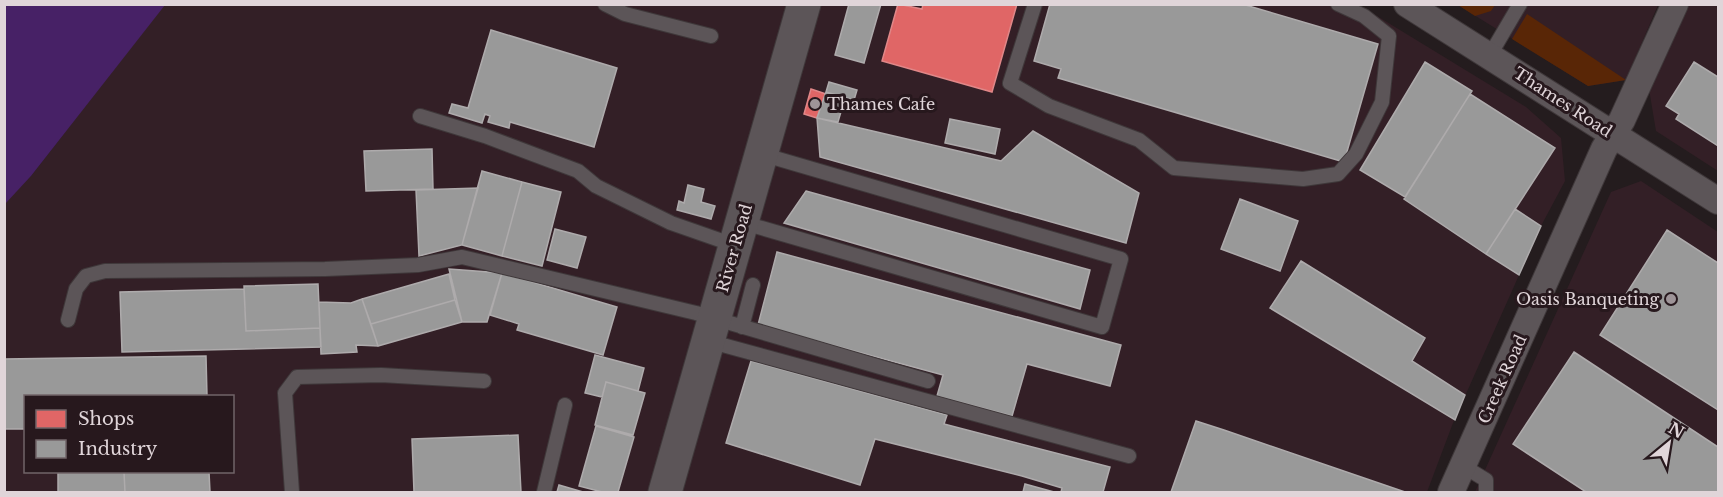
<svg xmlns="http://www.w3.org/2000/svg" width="1723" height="497" viewBox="0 0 1723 497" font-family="'Libre Baskerville',serif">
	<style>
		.built { fill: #331f26; fill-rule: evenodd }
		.green { fill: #592606 }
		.water { fill: #472166 }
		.shops { fill: #e06666; stroke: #e08788; stroke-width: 1.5 }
		.industry { fill: #999; stroke: #aeabac; stroke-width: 1.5 }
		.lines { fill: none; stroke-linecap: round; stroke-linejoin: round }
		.service-casing { stroke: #3f383a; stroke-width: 16 }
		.minor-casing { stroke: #3f383a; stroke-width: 28 }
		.tertiary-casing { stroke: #3f383a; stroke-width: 35 }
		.service { stroke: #5c5558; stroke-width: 14 }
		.minor { stroke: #5c5558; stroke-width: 26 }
		.tertiary { stroke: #5c5558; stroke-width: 33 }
		.poi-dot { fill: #9e9498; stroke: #27181d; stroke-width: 2 }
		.labels { text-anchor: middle; stroke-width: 6; stroke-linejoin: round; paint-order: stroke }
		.street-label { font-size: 16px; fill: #e0d5d9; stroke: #27181d }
		.poi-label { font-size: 16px; fill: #e0d5d9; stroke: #27181d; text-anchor: start }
	</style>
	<rect width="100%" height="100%" fill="#241c1e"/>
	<path class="built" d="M165 4 1359 5 1526 107 1561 138 1565 181 1541 226 1453 423 1427 492H5L4 204 31 176ZM26 396H232V472H26Z
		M1458 5H1658L1626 80 1588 86Z
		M1687 5H1718V171L1656 131 1649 89Z
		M1641 181 1718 232V492H1475L1611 192Z"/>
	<path class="green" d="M1458 5H1495L1491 11 1475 16Z
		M1527 14 1626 80 1588 86 1512 39Z"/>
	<path class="water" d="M5 4 165 5 31 176 5 204Z"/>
	<path class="shops" d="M898 4 922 9 923 4H1017L992 92 882 61Z
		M811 89 826 94 817 118 804 114Z"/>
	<path class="industry" d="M849 4H881L864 63 835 55Z
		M1050 4H1242L1378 44 1344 162 1058 78 1061 69 1034 61Z
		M491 30 617 68 594 147 510 122 509 128 488 122 490 116 485 114 482 123 449 113 452 104 468 108Z
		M1425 62 1472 91 1405 197 1360 170Z
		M1694 62 1718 77V146L1676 119 1679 114 1666 106Z
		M829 82 857 90 854 100 826 92Z
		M826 92 845 98 838 122 817 118Z
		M1470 94 1555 148 1486 254 1404 199Z
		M817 118 1001 161 1033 131 1139 193 1126 243 820 157Z
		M950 119 1000 129 995 154 945 143Z
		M432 149 433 189 366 191 364 151Z
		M482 171 522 182 502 256 462 245Z
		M522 182 561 192 542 266 502 256Z
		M688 185 704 189 701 202 715 206 711 219 677 210 679 201 684 203Z
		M478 188 462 245 419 256 416 190Z
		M806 191 1090 270 1080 309 784 223Z
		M1240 199 1298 221 1280 271 1221 249Z
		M1515 209 1541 226 1519 275 1486 254Z
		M555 229 586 237 577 268 547 260Z
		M1667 230 1718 263V410L1600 335Z
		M777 252 1121 345 1110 386 1027 364 1012 416 937 396 943 375 758 325Z
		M1301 261 1425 338 1412 361 1465 395 1455 420 1270 308Z
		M449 269 502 273 487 322H462Z
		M502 273 617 307 603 355 517 330 519 324 490 315Z
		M449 274 455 300 371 324 362 299Z
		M318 284 320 328 246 331 244 286Z
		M244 289 246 331 320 328 321 347 122 352 120 292Z
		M362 299 378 346 356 345 357 352 321 354 319 302 351 303Z
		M455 300 462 322 378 346 371 324Z
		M1574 352 1718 447V492H1586L1513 444Z
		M595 355 644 368 638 391 606 382 602 397 585 393Z
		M206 356 207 396H26V429H4V359Z
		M751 361 947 415 944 424 1110 467 1103 492H1061L1062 488 1022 476 875 439 860 485 726 443Z
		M606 382 645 393 633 435 595 425Z
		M1196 421 1224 430 1405 492H1171Z
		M596 426 634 437 618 492H602L579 486Z
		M518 435 521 492H414L412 439Z
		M58 472H124L125 492H58Z
		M124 472H209L210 492H125Z
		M1025 484 1054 492H1023Z
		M559 485 583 492H557Z"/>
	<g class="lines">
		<defs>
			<path id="service" d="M605 4 625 14 711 36
				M1035 4 1010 83 1049 106 1139 140 1174 168 1303 179 1338 174 1356 154 1382 102 1389 36 1364 16 1338 4
				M1490 55 1520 4
				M420 116 485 136 578 171 596 186 671 223 734 245
				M741 222 1102 327 1121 259 761 154
				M68 320 76 289 86 276 105 271 325 269 418 265 462 257 696 313 928 381
				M742 327 753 285
				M708 341 1129 456
				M1463 466 1486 480V492
				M292 492 285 393 297 377 381 375 484 381
				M544 492 565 405"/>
			<path id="minor" d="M1407 4 1718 201
				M1451 492 1604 149 1622 120 1675 4"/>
			<path id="tertiary" d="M665 492 804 4"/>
		</defs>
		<use href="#service" class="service-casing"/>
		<use href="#minor" class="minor-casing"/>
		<use href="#tertiary" class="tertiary-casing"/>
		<use href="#service" class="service"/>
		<use href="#minor" class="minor"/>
		<use href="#tertiary" class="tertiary"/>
	</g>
	<g class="poi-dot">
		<circle cx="815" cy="104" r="6"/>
		<circle cx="1671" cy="299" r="6"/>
	</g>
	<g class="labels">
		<g class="street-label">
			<text transform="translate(1563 102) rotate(33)" y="6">Thames Road</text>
			<text transform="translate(734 248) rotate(-74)" y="6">River Road</text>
			<text transform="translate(1502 379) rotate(-66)" y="6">Creek Road</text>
		</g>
		<g class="poi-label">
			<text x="827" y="110">Thames Cafe</text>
			<text x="1659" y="305" text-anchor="end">Oasis Banqueting</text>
		</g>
	</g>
	<rect width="1723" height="497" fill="none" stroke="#e0d5d9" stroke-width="12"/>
	<rect x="24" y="395" width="210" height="78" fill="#27181d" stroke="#716468" stroke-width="1.5"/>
	<rect x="36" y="410" width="30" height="18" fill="#e06666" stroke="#716468" stroke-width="1.5"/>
	<text x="78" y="425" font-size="18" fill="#e0d5d9">Shops</text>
	<rect x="36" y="440" width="30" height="18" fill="#999999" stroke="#716468" stroke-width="1.5"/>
	<text x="78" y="455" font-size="18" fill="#e0d5d9">Industry</text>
	<g transform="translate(1669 443) rotate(30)" stroke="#27181d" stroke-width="4.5" paint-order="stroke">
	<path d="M0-4.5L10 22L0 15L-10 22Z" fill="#e0d5d9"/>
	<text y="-9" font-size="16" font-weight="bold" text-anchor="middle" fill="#e0d5d9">N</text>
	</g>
</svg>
